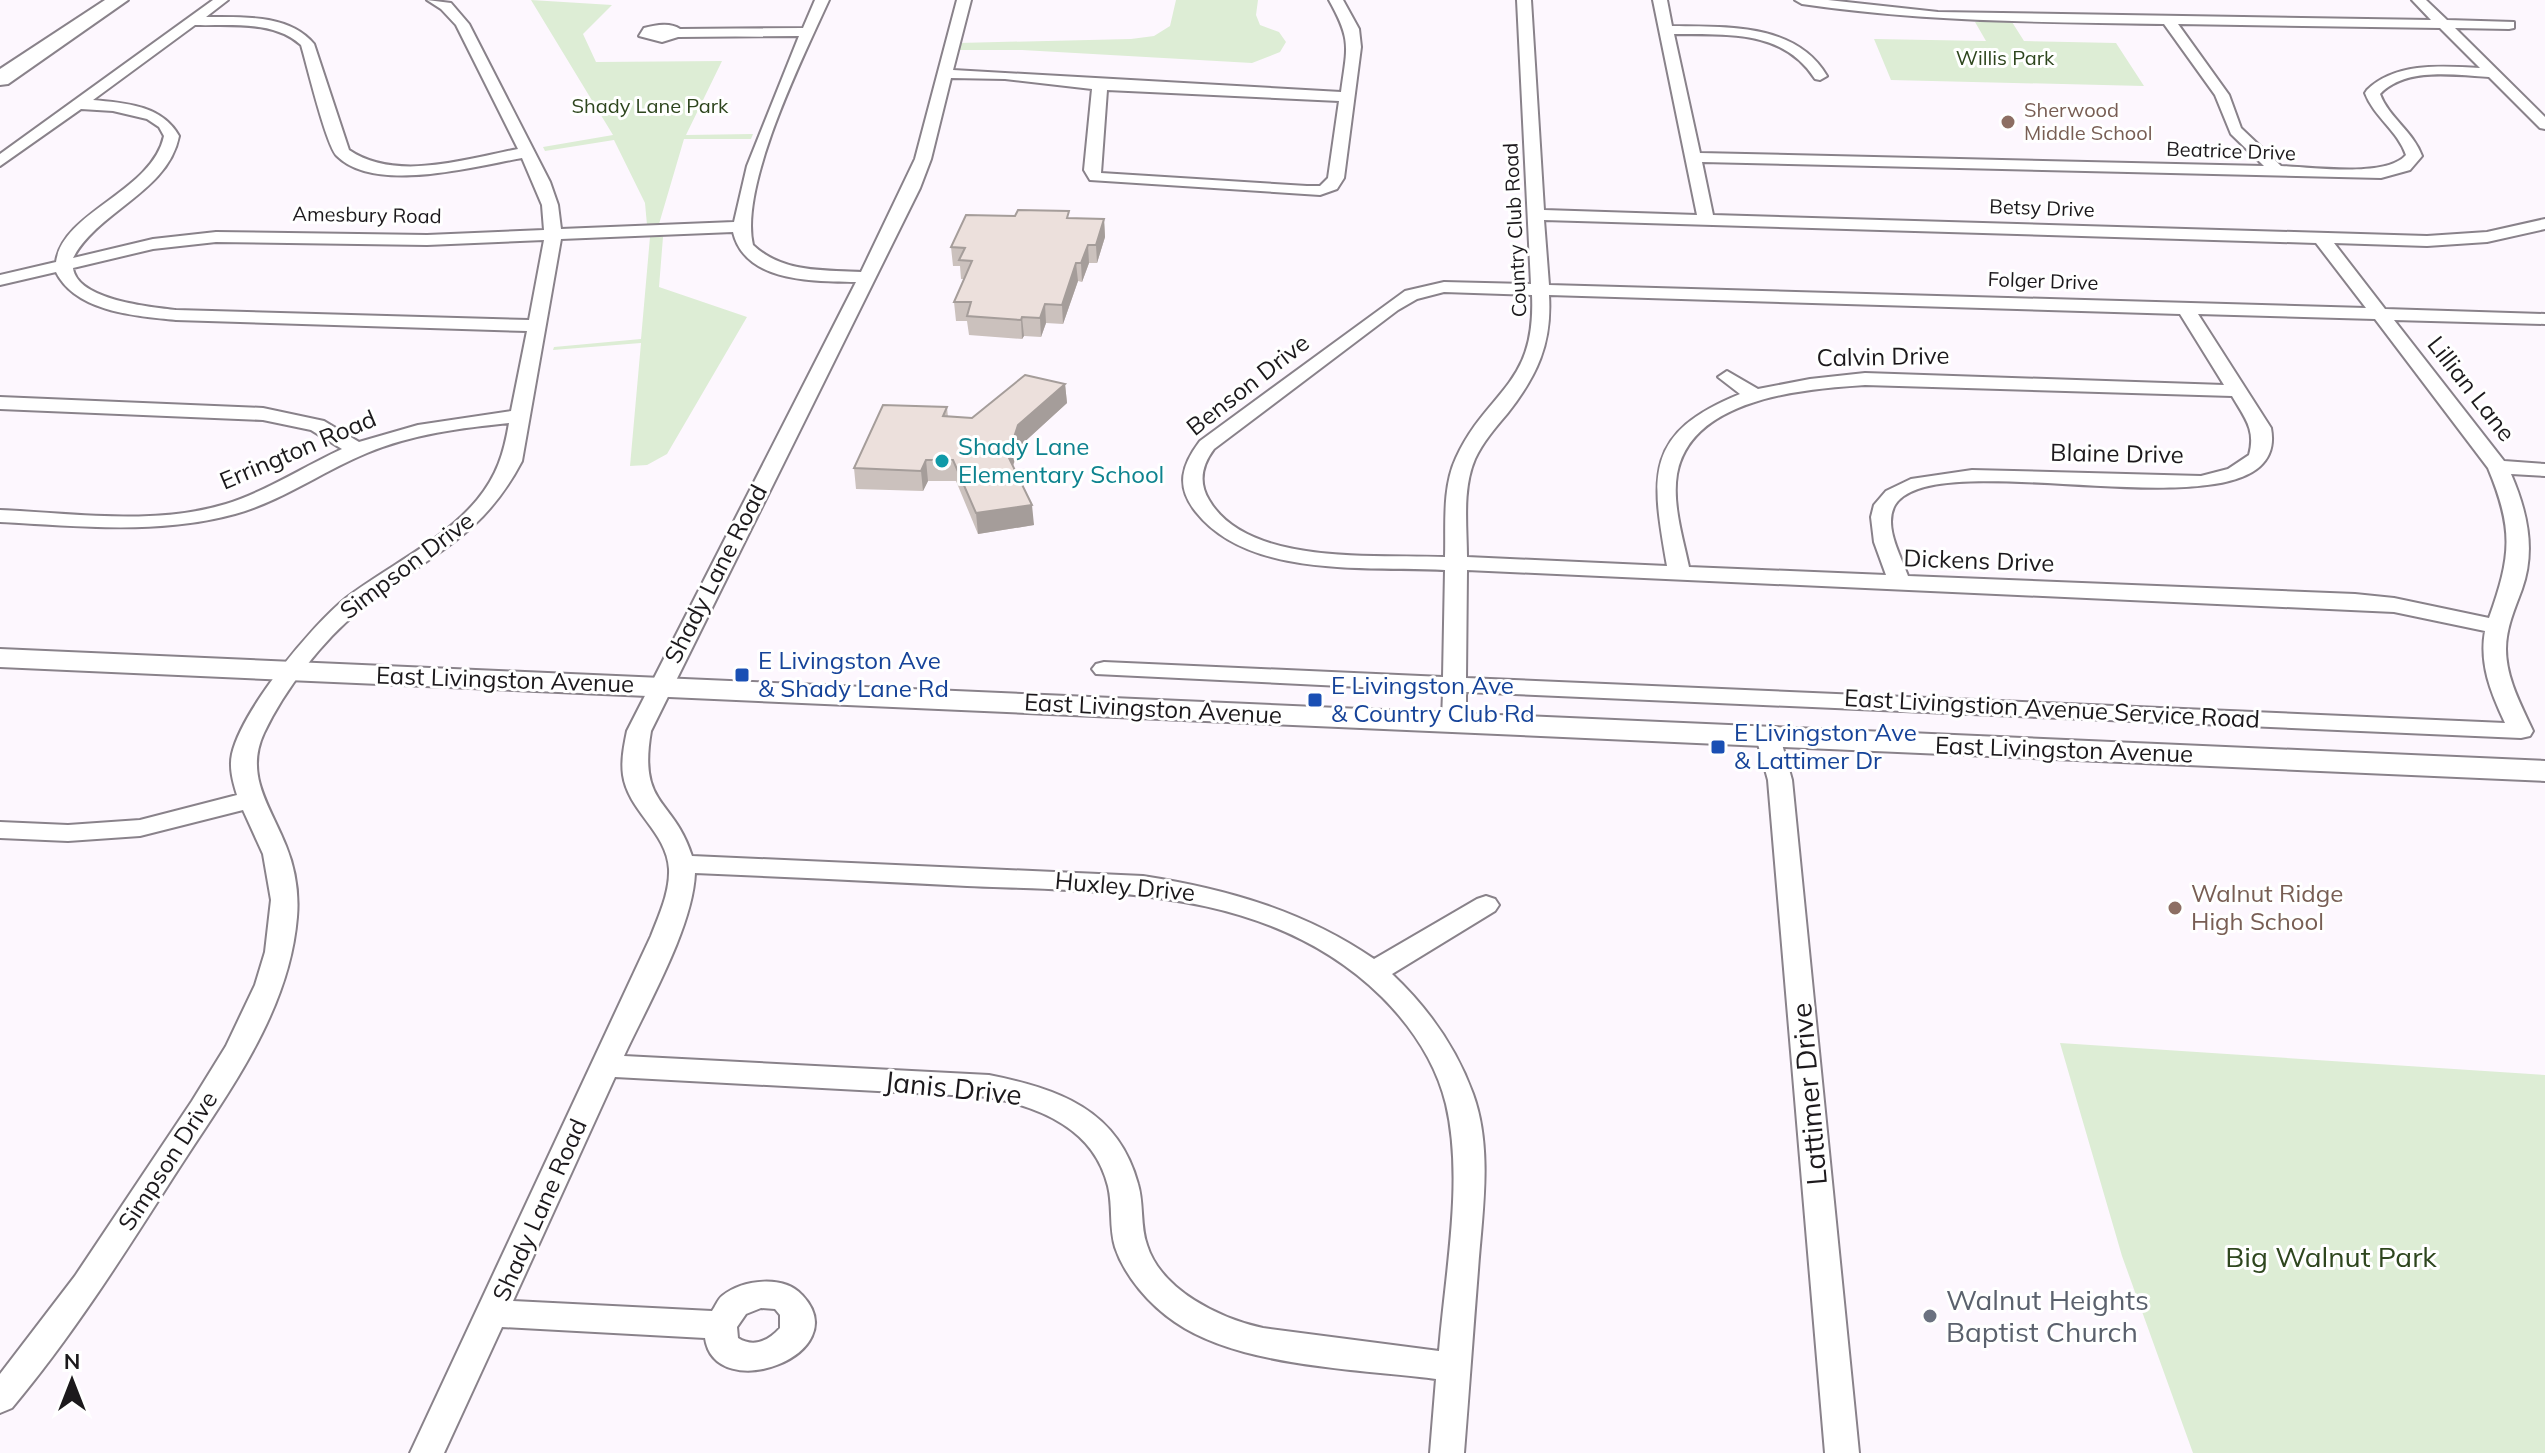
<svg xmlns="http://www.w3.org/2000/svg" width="2545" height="1453" viewBox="0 0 2545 1453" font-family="Mulish,sans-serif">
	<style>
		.green { fill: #ddedd5 }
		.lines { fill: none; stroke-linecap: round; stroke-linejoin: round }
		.minor-casing { stroke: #89828a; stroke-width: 4 }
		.secondary-casing { stroke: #89828a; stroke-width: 4 }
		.primary-casing { stroke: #89828a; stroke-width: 4 }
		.minor { fill: #fff; fill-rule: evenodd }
		.secondary { fill: #fff; fill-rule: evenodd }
		.primary { fill: #fff; fill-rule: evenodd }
		.wall { fill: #cbc1bd }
		.shaded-wall { fill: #a59d9a }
		.building { fill: #ece0dc; stroke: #a59d9a; stroke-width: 2 }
		.education-dot { fill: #8d6e63; stroke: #fff; stroke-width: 3 }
		.culture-dot { fill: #0f9aa8; stroke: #fff; stroke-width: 3 }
		.transit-dot { fill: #1a4fb4; stroke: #fff; stroke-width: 3 }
		.worship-dot { fill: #6b7280; stroke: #fff; stroke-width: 3 }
		.labels { text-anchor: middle; stroke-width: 6; stroke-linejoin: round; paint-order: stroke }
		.far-park-label { font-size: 20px; fill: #2e461e; stroke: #fff }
		.far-education-label { font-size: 20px; fill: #785e54; stroke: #fff; text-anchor: start }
		.far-street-label { font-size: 20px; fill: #1c191c; stroke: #fff }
		.street-label { font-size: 24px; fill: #1c191c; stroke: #fff }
		.culture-label { font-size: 24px; fill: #0d838f; stroke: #fff; text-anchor: start }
		.transit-label { font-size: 24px; fill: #164399; stroke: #fff; text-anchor: start }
		.education-label { font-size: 24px; fill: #785e54; stroke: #fff; text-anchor: start }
		.near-street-label { font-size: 28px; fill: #1c191c; stroke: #fff }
		.near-park-label { font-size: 28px; fill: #2e461e; stroke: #fff }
		.near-worship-label { font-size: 28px; fill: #5b616d; stroke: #fff; text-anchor: start }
	</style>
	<rect width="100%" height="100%" fill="#fdf7fe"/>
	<path class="green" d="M531 0 612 5 583 34 596 62 722 61 686 135 753 134 751 139H684L659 224 647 225 645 203 614 140 545 151 543 147 613 135Z
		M1176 0H1258L1256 15 1260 25 1279 32 1286 42 1280 52 1252 63 1022 50H956L958 43 1131 39 1154 36 1170 26Z
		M1975 22H2012L2024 41 2116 43 2144 86 1891 80 1874 39 1986 41Z
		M650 237H663L659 287 747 317 667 454 647 465 630 466 641 343 553 350 554 347 641 339Z
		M2060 1043 2545 1075V1453H2193L2122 1256Z"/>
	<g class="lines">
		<defs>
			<path id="minor" d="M213 0H228L206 17C242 17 289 14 314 44L349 150C396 182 466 159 518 149L456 25 441 9 427 0 451 3 469 24 550 182 558 205 561 229 734 222 747 166 799 36 678 37 662 42 639 36 644 28C656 25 670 22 680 29L803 28 815 0H829C803 57 739 186 753 245 783 273 823 270 861 272L915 159 957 0H971L953 70 1341 92C1347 47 1352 41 1329 0H1343L1359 29 1361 47 1344 178 1337 189 1320 195 1090 180 1084 170 1092 89 1005 79 951 78 931 159 920 188 651 731C638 807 673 797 692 856L1143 876C1227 889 1304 911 1374 959L1477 899 1486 896 1495 899 1499 905 1495 911 1392 974C1428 1008 1456 1047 1473 1094 1493 1149 1482 1213 1478 1270 1473 1331 1469 1392 1464 1453H1430L1436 1379C1358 1369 1240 1367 1175 1322 1150 1305 1125 1277 1115 1247 1109 1227 1113 1206 1108 1186 1094 1129 1042 1108 989 1097L615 1077 513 1301 712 1311C715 1307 718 1299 722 1296 743 1279 784 1275 802 1295 858 1354 715 1407 705 1338L502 1327 444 1453H410L651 936C659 915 670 892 669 869 667 832 628 811 623 775 621 760 624 746 627 731L856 282C814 281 745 283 733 232L561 239 522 461C479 543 425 555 360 610 322 641 285 689 264 733 244 776 271 807 286 846 295 868 299 894 297 917 289 1015 225 1096 174 1176 123 1256 73 1335 12 1408L0 1413V1374L75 1276 192 1101 226 1046 255 985 265 952 271 900 263 854 243 810 140 836 68 841 0 838V822L68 825 140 820 237 795C233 782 229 768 232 754 242 710 311 626 346 598 389 565 442 542 477 500 497 476 504 453 509 423 461 428 412 434 367 453 323 471 282 501 235 514 158 535 79 526 0 522V510C74 513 154 526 226 504 267 491 303 467 342 449L311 430 263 420 0 409V397L263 408 324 421 359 442 418 425 511 411 527 331 176 320C136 316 76 312 56 272L0 285V275L56 262C63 211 152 192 164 136L159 127 147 119 113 111 81 109 0 166V154ZM195 25C230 26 273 20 301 45 307 65 326 145 337 156 375 194 476 166 522 158L542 205 544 230 427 235 216 232 153 239 73 258C99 210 168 192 179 136 162 105 125 103 93 100ZM1107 90 1339 101 1328 178 1320 186H1307L1101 173ZM544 240 529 320 176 310C150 307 77 300 73 268L153 249 216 242 427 245ZM695 873C786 877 876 881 967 886 1112 892 1270 887 1382 997 1411 1026 1436 1063 1446 1104 1464 1180 1445 1274 1439 1351L1263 1328C1220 1319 1161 1290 1147 1245 1140 1226 1144 1204 1138 1184 1118 1109 1058 1089 989 1075L624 1056C647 1006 693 927 695 873ZM761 1308 775 1309 780 1315V1328C768 1341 754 1348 738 1338L737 1327 746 1314Z
				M1517 0H1531L1544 210 1697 215 1653 0H1667L1672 26C1727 27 1796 23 1827 76L1820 80 1815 79C1783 29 1727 35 1674 34L1700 153 2264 166 2231 134 2215 95 2164 24C2041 22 1925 22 1802 4L1795 0H1828L1938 12 2431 20 2412 0H2426L2447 20 2514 22V28L2509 29 2455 28 2545 117V129L2540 128 2489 77C2454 75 2406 67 2380 94 2389 118 2413 131 2422 156L2410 170 2381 178 1702 162 1713 215 2427 236 2487 232 2545 219V229L2487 242 2427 246 2334 243 2385 309 2545 314V324L2394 320 2504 461 2545 464V476L2511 474C2527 511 2536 550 2522 589 2515 608 2506 628 2506 649 2506 678 2521 705 2533 731L2530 736 2521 738 1466 692V722L1462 727H1446L1442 722 1443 691 1096 674 1092 669 1096 664 1104 662 1443 677 1445 570C1368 566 1249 579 1196 512 1175 486 1182 465 1200 441L1405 291 1444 282 1531 284ZM2178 24 2440 28 2480 68C2442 66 2396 62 2367 90L2365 93C2374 117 2398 131 2406 155 2386 178 2312 167 2281 166L2241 128 2229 95ZM1544 220 2316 243 2366 308 1549 285ZM1444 292 1532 295C1536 387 1488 389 1456 458 1442 488 1446 525 1445 557 1379 554 1248 567 1209 500 1198 482 1202 465 1214 449L1398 310 1417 299ZM1549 295 2180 314 2224 385 1865 373 1810 379 1758 389 1727 371 1718 377 1740 394C1644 433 1651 475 1667 566L1467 557C1467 526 1462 489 1475 459 1483 442 1495 428 1507 414 1537 376 1552 344 1549 295ZM2198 314 2375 319 2488 468C2514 530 2511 556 2489 618L2394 598 2355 594 1908 576C1901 556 1883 526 1895 505 1936 437 2294 549 2271 428ZM1865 385 2232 396C2245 418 2256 430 2249 455L2228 469 2201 476 1972 470 1911 479 1886 491 1874 505 1871 517 1874 542 1886 575 1689 567C1683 538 1672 504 1677 474 1691 398 1803 389 1865 385ZM1467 570 2394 612 2485 631C2479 664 2491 693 2505 723L1466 678Z
				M1768 730 1777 732 1780 737 1792 780 1859 1453H1825L1768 780 1756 737 1759 732Z"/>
			<path id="secondary" d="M0 649 2545 761V781L0 667Z"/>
			<path id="primary" d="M105 0H128L8 84 0 85V69Z"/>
		</defs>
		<use href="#minor" class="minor-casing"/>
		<use href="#secondary" class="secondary-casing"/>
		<use href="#primary" class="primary-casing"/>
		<use href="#minor" class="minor"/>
		<use href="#secondary" class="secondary"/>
		<use href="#primary" class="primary"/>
	</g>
	<path class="wall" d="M1070 218 1104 219 1105 237 1097 263H1089L1082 282 1078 281 1063 324 1046 323 1041 337 1024 336 1022 339 969 335 967 321H956L954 302 965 279H961L960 266H953L951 247Z
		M1065 384 1067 403 1020 446 1013 466 1034 525 978 534 956 481H928L923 491 856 489 854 468 947 407 948 417 972 418Z"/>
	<path class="shaded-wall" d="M1104 219 1105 237 1097 263 1096 245Z
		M1088 245 1089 263 1082 282 1081 263Z
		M1076 263 1078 281 1063 324 1062 305Z
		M1045 304 1046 323 1041 337 1040 318Z
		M1022 317 1024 336 1022 339 1021 320Z
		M1065 384 1067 403 1020 446 1009 476 1008 456 1018 425Z
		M926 460 928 481 923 491 921 471Z
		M1032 505 1034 525 978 534 976 513Z"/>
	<path class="building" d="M1018 210 1069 211 1067 218 1104 219 1096 245H1088L1081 263H1076L1062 305 1045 304 1040 318 1022 317 1021 320 967 316 971 302H954L972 261 959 260 965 248 951 247 966 215 1015 216Z
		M1025 375 1065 384 1018 425 1008 456 1032 505 976 513 953 460H926L921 471 854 468 883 405 947 407 943 416 972 418Z"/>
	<g class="education-dot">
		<circle cx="2008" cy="122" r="8"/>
		<circle cx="2175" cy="908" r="8"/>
	</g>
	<circle class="culture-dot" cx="942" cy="461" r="8"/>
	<g class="transit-dot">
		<rect x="734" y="667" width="16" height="16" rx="4"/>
		<rect x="1307" y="692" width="16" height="16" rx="4"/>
		<rect x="1710" y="739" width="16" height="16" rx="4"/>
	</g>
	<circle class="worship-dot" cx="1930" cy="1316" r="8"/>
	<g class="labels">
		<g class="far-park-label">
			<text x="2005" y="65">Willis Park</text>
			<text x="650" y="113">Shady Lane Park</text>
		</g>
		<g class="far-education-label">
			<text x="2024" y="117">Sherwood<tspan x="2024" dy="23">Middle School</tspan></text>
		</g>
		<g class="far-street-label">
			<text transform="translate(2231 151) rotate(2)" y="7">Beatrice Drive</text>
			<text transform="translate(2042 208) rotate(2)" y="7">Betsy Drive</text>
			<text transform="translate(367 215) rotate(1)" y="7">Amesbury Road</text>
			<text transform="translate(1515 230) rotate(-93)" y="7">Country Club Road</text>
			<text transform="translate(2043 281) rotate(2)" y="7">Folger Drive</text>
		</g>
		<g class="street-label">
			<text transform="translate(1883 357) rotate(-1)" y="8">Calvin Drive</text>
			<text transform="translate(1248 385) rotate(-38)" y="8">Benson Drive</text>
			<text transform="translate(2471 389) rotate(52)" y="8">Lillian Lane</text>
			<text transform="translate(298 450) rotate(-23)" y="8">Errington Road</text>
			<text transform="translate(2117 454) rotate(1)" y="8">Blaine Drive</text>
			<text transform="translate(1979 561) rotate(2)" y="8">Dickens Drive</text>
			<text transform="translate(407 566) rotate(-37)" y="8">Simpson Drive</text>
			<text transform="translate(716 574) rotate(-63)" y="8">Shady Lane Road</text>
			<text transform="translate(505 680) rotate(2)" y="8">East Livingston Avenue</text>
			<text transform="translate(1153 709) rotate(3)" y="8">East Livingston Avenue</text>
			<text transform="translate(2052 709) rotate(3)" y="8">East Livingstion Avenue Service Road</text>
			<text transform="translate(2064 750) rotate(2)" y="8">East Livingston Avenue</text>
			<text transform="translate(1125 887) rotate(5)" y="8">Huxley Drive</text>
			<text transform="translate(168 1161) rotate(-57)" y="8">Simpson Drive</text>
			<text transform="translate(540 1210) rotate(-66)" y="8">Shady Lane Road</text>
		</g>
		<g class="culture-label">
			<text x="958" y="455">Shady Lane<tspan x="958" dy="28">Elementary School</tspan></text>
		</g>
		<g class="transit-label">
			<text x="758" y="669">E Livingston Ave<tspan x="758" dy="28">&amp; Shady Lane Rd</tspan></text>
			<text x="1331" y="694">E Livingston Ave<tspan x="1331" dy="28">&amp; Country Club Rd</tspan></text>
			<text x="1734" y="741">E Livingston Ave<tspan x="1734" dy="28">&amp; Lattimer Dr</tspan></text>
		</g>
		<g class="education-label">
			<text x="2191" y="902">Walnut Ridge<tspan x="2191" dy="28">High School</tspan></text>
		</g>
		<g class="near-street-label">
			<text transform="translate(953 1088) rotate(6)" y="10">Janis Drive</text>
			<text transform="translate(1809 1094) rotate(-95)" y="10">Lattimer Drive</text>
		</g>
		<g class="near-park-label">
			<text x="2331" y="1267">Big Walnut Park</text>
		</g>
		<g class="near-worship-label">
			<text x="1946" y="1310">Walnut Heights<tspan x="1946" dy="32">Baptist Church</tspan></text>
		</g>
	</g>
	<g transform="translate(72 1381)" stroke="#ffffff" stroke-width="6" paint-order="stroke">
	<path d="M0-6L14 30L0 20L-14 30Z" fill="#1c191c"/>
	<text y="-12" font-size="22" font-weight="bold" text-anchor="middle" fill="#1c191c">N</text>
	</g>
</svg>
